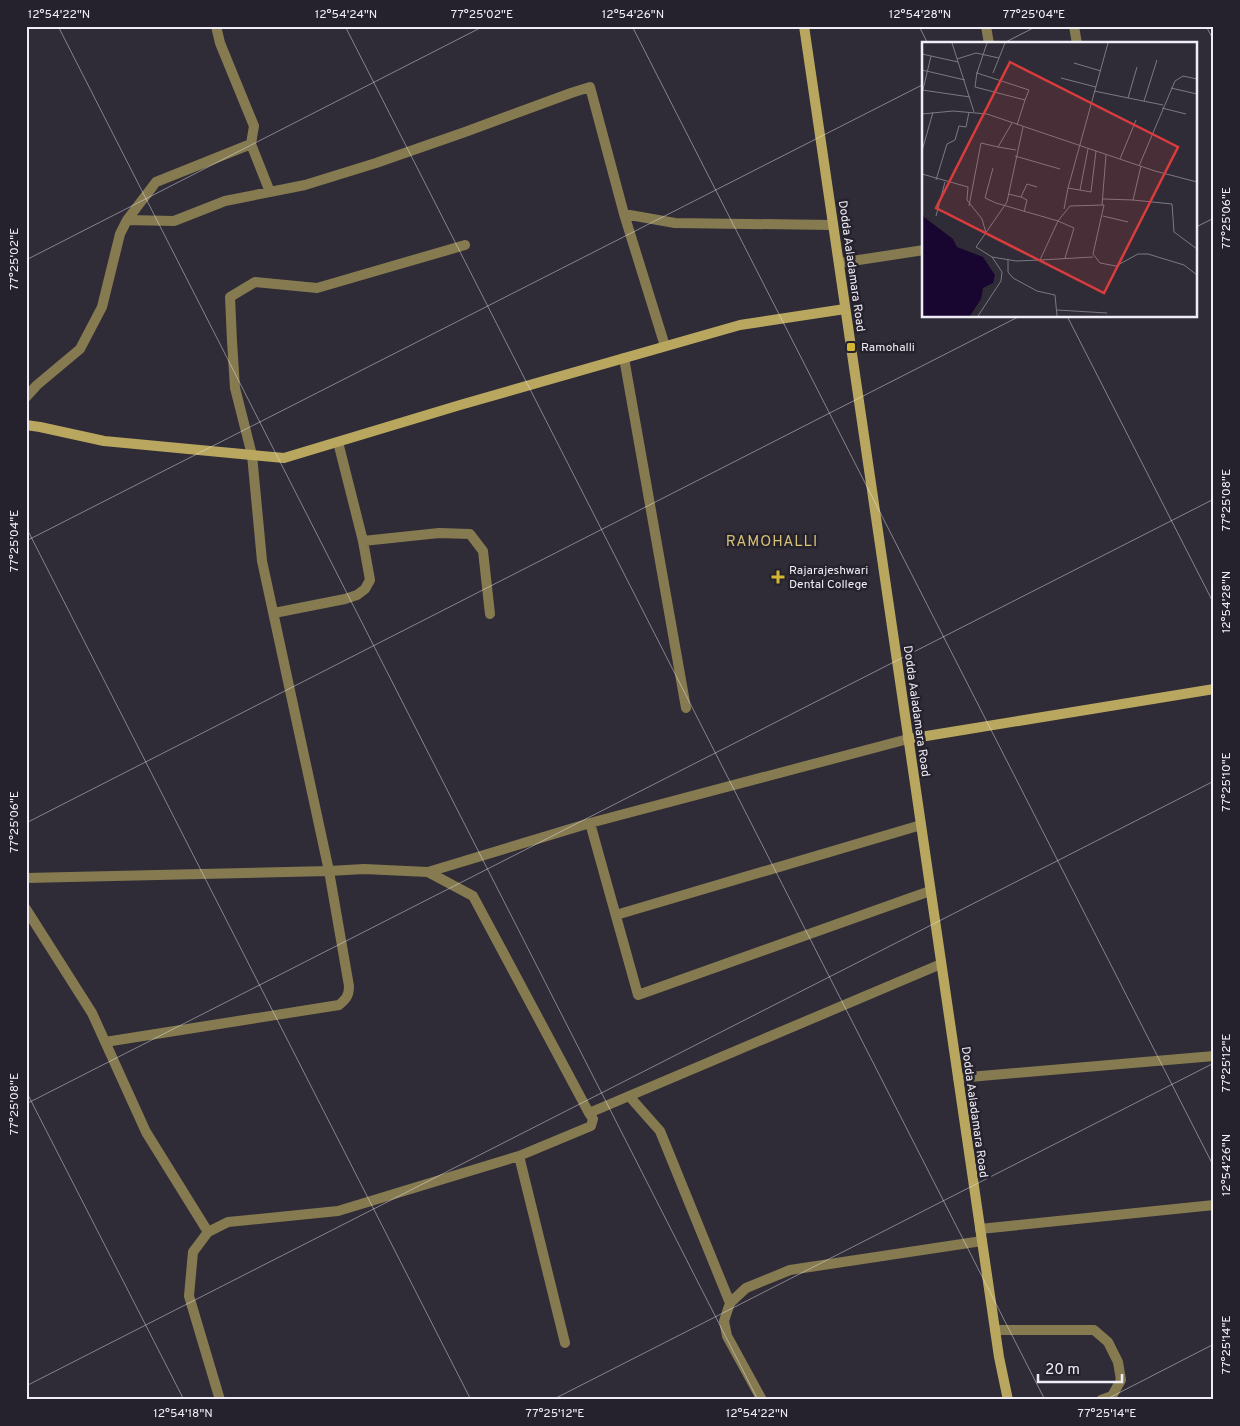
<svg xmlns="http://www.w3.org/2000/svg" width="1240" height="1426" viewBox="0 0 1240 1426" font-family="Overpass,sans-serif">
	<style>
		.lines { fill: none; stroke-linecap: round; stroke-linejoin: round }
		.lane { stroke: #867b50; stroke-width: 10 }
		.street { stroke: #867b50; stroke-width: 10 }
		.secondary { stroke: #b9a75f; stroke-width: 10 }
		.ticks { fill: none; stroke: #efedf5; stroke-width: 1; stroke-opacity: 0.45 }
		.poi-dot { fill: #d4b635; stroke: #26222d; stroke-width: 2 }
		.labels { text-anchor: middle; stroke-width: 5; stroke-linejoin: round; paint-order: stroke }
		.street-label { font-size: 12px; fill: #efedf5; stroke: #26222d }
		.poi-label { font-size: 12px; fill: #efedf5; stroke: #26222d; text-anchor: start }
		.quarter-label { font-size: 15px; letter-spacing: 1px; fill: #d6c275; stroke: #26222d }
		.inset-road { fill: none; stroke: #7c7983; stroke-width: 1 }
		.view { fill: #d83c3c; fill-opacity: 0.15; stroke: #d83c3c; stroke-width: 2.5 }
		.inset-edge { fill: none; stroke: #efedf5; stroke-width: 2.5 }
		.neatline { fill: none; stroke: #efedf5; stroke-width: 2 }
		.ticks-label { font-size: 12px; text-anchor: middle; fill: #efedf5 }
	</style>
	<rect width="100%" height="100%" fill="#2f2c37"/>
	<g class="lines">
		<path class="lane" d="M995 1330H1094L1108 1342 1118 1362 1121 1380 1112 1396 1101 1400"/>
		<path class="street" d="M986 26 989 44
			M1074 26 1077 44
			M251 144 270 192
			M624 214 665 346
			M127 220 174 221 225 201 305 185 376 163 465 132 571 93 590 87 624 214 675 223 833 225
			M839 263 924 250
			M624 358 686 708
			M26 397 37 385 80 349 102 307 120 234 127 220 156 182 251 144 254 126 220 43 216 26
			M338 442 363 541 439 533 470 534 483 551 490 614
			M274 613 345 599 357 595 365 589 370 580 363 541
			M590 823 908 739
			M428 872 590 823 638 995 930 891
			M26 878 329 871 349 986C349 996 346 999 339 1005L105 1042
			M26 909 92 1013 146 1132 208 1232
			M616 915 921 825
			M958 1078 1214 1056
			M629 1096 660 1131 730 1303
			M589 1113 941 964
			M519 1156 565 1343
			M980 1229 1214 1205
			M220 1400 189 1296 193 1252 208 1232 228 1222 338 1211 519 1156 591 1126 593 1119 589 1113 473 896 428 872 364 869 329 871 262 561 252 455 235 388 232 341 230 297 255 282 317 288 465 245
			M762 1400 727 1336 724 1321 730 1303 746 1288 790 1270 982 1241"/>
		<path class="secondary" d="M804 26 999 1357 1008 1400
			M26 425 40 427 104 441 284 458 460 405 740 325 845 309
			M908 739 1214 689"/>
	</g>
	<path class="ticks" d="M58 26 758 1400M345 26 1045 1400M632 26 1214 1167M919 26 928 44M1206 26 1214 41M1002 44 1037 26M1196 227 1214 218M26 260 484 26M1067 316 1214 604M26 527 471 1400M26 541 924 84M26 823 1020 316M26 1091 184 1400M26 1104 1214 499M26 1386 1214 781M552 1400 1214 1063M1105 1400 1214 1344"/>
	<g class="poi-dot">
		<rect x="846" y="342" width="10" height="10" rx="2.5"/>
		<path d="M775.5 569.5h5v5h5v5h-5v5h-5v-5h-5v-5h5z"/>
	</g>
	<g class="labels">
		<g class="street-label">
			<text transform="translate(852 266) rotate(82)" y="4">Dodda Aaladamara Road</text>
			<text transform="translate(917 711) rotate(82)" y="4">Dodda Aaladamara Road</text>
			<text transform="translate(975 1112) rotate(82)" y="4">Dodda Aaladamara Road</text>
		</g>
		<g class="poi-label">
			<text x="861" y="351">Ramohalli</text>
			<text x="789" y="574">Rajarajeshwari<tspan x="789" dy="14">Dental College</tspan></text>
		</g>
		<g class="quarter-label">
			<text x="772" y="546">RAMOHALLI</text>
		</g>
	</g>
	<g transform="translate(922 42)">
		<rect width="275" height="275" fill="#2f2c37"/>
		<path d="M0 169 2 175 31 197 35 205 61 215 73 233 71 241 61 246 59 257 48 274H0Z" fill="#190630"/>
		<path class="inset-road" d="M30 1 52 70M65 1 55 31 107 48 103 58M0 12 36 20M35 17 54 11 77 16M152 21 179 29M0 28 43 38M55 30 53 45 103 58 95 83M71 31 83 1M139 36 174 45M249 46 275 52M0 48 48 55M172 49 241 63M0 52 9 14M206 56 215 25M222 59 235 18M240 66 264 72M0 72 31 69 65 72 233 129 275 140M76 105 94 108M0 109 11 70M93 114 138 127M198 117 214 78M217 124 253 39 261 34 275 37M219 124 211 158 250 162 252 190 275 207M71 126 63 156 74 161 136 179 148 164 182 163 171 212 178 221 194 224 216 212H226L262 223 275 233M0 132 46 145 45 158 60 177 64 191M14 138 25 102 33 98 37 84 44 85 47 70M146 146 186 1M158 148 166 107M86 152 99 155 105 142 115 145M99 155 105 158 102 170M181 157 211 158M180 163 184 113M47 164 59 101 76 105 90 81M142 167 146 146 169 150 174 109M14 174 23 140M181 174 206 180M70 215 94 219 118 218M143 216 152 186 136 179 118 218 171 215M86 218V230L91 236 115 249 133 253 135 274M135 268 185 271M56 274 79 239 80 230 70 215 54 205 85 160 101 85"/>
		<path class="view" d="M88 20 256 105 182 251 14 166Z"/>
		<rect width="275" height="275" class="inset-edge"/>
	</g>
	<rect width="1240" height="1426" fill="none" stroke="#26222d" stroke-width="55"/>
	<path d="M1038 1374v8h84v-8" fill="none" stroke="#efedf5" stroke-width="2.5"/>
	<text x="1045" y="1374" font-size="15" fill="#efedf5" stroke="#26222d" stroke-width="4" paint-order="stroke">20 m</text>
	<rect x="28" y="28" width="1184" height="1370" class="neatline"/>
	<g class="ticks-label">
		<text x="59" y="18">12°54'22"N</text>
		<text x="346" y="18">12°54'24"N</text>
		<text x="482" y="18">77°25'02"E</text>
		<text x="633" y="18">12°54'26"N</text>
		<text x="920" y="18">12°54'28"N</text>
		<text x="1034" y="18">77°25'04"E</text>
		<text transform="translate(1226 218) rotate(-90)" y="4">77°25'06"E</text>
		<text transform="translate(14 259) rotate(-90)" y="4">77°25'02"E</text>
		<text transform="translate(1226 500) rotate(-90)" y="4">77°25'08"E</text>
		<text transform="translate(14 541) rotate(-90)" y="4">77°25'04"E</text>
		<text transform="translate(1226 602) rotate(-90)" y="4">12°54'28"N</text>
		<text transform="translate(1226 782) rotate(-90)" y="4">77°25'10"E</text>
		<text transform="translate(14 822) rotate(-90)" y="4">77°25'06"E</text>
		<text transform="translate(1226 1063) rotate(-90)" y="4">77°25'12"E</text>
		<text transform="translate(14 1104) rotate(-90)" y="4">77°25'08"E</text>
		<text transform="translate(1226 1165) rotate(-90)" y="4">12°54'26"N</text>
		<text transform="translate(1226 1345) rotate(-90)" y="4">77°25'14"E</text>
		<text x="183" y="1417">12°54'18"N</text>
		<text x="555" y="1417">77°25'12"E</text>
		<text x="757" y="1417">12°54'22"N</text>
		<text x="1107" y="1417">77°25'14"E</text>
	</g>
</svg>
